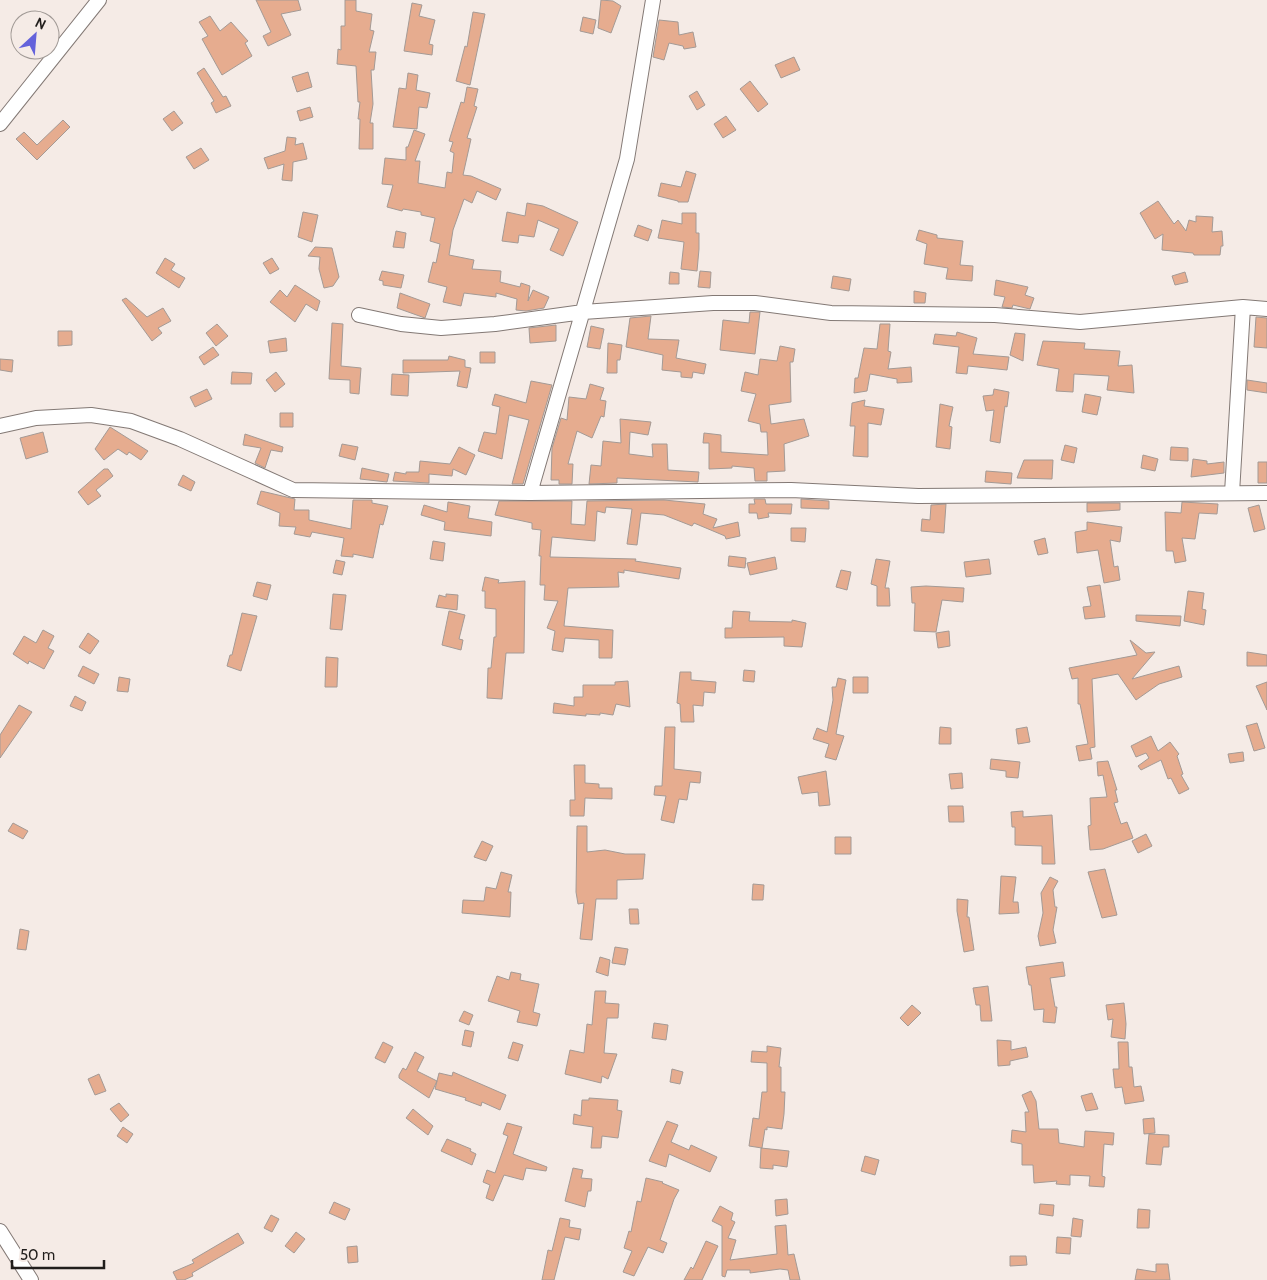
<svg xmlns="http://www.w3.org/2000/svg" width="1267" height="1280" viewBox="0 0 1267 1280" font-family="Cabin,sans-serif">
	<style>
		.building { fill: #e6ac8f; stroke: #a49a95 }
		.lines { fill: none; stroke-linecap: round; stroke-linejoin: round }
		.minor-casing { stroke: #837975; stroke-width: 16 }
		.minor { stroke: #fff; stroke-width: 14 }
	</style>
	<rect width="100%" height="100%" fill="#f5ebe6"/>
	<path class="building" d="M256 0H298L301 10 281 14 291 35 268 46 263 36 271 32Z
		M345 0H356V11L372 14 370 30 374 31 369 52H376L374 70H371L373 104 370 123H373V149H359L360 119H358L360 102H358L356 66 337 64 338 49 341 50V26H345Z
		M601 0 613 1 621 6 611 33 598 28Z
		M412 3 422 5 419 16 435 20 429 44 433 45 432 55 404 51Z
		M473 12 485 14 470 85 456 81 465 46 467 47Z
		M210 16 220 31 231 22 248 41 245 43 252 56 222 75 202 39 208 36 199 22Z
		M583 17 596 20 593 34 580 31Z
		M659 20 678 22 679 35 693 32 696 47 684 49 683 46 669 43 664 60 653 57Z
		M794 57 800 70 781 78 775 65Z
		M204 68 223 97 226 96 231 106 216 113 211 103 214 101 197 73Z
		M308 72 312 87 297 92 292 77Z
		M408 73 418 75 416 90 430 93 427 108 419 107 417 129 393 127 399 88 406 89Z
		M750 81 768 104 758 112 740 89Z
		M467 87 478 89 474 106 477 107 467 138 471 139 463 175 471 176 501 189 496 200 477 191 472 203 464 199 453 230 449 255 474 260 472 269 501 271 500 282 520 287 521 283 530 286 528 301 533 290 549 297 544 308 526 311 516 310 517 299 496 293V297L464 293 461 306 443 302 447 287 428 282 433 262 436 263 440 244 430 241 435 218 421 215V212L403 209 402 211 387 207 393 185 382 184 385 158 406 160V147H408L414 130 425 134 415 161H420L418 183 445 188 447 172 452 173 454 153 450 151 453 142 449 141 461 102 464 103Z
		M697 91 705 105 697 110 689 96Z
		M310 107 313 117 300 121 297 111Z
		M174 111 183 123 172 131 163 119Z
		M726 116 736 130 723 138 714 124Z
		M63 120 70 127 37 160 16 139 24 132 37 145Z
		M287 137 296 138 295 145 303 143 307 159 293 162 292 181 282 180 284 164 268 169 264 158 285 151Z
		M201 148 209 160 194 169 186 157Z
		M686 171 696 174 688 202H678V201L658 196 661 183 681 187Z
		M1158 201 1174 224 1178 220 1186 231 1189 220 1196 222V216L1213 217 1212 232 1222 231 1223 246H1221L1220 255H1194L1193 253 1162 250 1163 234 1155 239 1140 213Z
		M527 203 543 206 578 222 563 256 550 250 559 229 538 220 534 237 519 235 518 243 502 241 507 212 525 216Z
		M303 212 318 215 312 242 298 237Z
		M682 213H696V233H699V249L697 271 681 269 684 242 658 238 662 220 682 224Z
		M638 225 652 230 648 241 634 236Z
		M919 230 937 235V238L963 241 960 265 973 266 972 281 946 279 948 268 924 264 927 244 916 240Z
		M396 231 406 233 404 248 393 247Z
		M315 247 332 248 339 277 333 286 324 288 319 269 320 257 308 256Z
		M165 258 175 264 171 270 185 278 179 288 156 273Z
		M272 258 279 269 270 274 263 263Z
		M382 271 404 275 401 288 383 285V281L379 280Z
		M700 271 711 272 710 288 698 287Z
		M670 272 679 273V284H669Z
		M1185 272 1188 282 1175 285 1172 276Z
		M833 276 851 279 849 291 831 288Z
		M996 280 1028 287 1025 295 1034 298 1030 309 1013 305 1012 308 1002 307 1005 297 994 295Z
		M295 285 320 301 317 311 306 304 295 322 270 302 280 290 287 297Z
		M914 291 926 293 925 303H914Z
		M400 293 430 304 425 318 397 308Z
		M126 298 147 317 163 308 171 321 158 328 162 333 152 341 122 300Z
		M750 312H760L755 354 720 350 723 320 749 323Z
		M651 316 648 339 679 340 676 358 706 364 704 374 693 372 692 378 681 377V372L662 370 663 355 626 347 630 318Z
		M1256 317 1267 318V348L1254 347Z
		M332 323 343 324 341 366 361 368 359 394 350 393V380L329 379Z
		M217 324 228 336 216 346 206 333Z
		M880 324H890L888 351 891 352 888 369 911 367 912 382 897 383V379L870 374 867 391 854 393 855 378H858L864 348 877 349Z
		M556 325V341L530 343 529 328Z
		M591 326 604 329 600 349 587 347Z
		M58 331H72V345L58 346Z
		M957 332 977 338 973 354 1009 357 1007 370 968 366 967 374 956 373 959 347 933 344 935 334 956 336Z
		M1015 333 1025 334 1023 361 1010 355Z
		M286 338 287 351 270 353 268 341Z
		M1043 341 1085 343 1084 349 1120 351 1118 366 1132 365 1134 393 1107 390 1109 376 1074 374 1073 392 1056 391 1059 369 1037 365Z
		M608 343 622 345 620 360H617V373H607Z
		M780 346 795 349 793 362H790L791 402 769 405 771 424 804 419 809 436 784 444 785 471 767 472V481H755L754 468 732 466V468L709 469V443H703L704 433 721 435V452L768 455 767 432H761L760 424 748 421 756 394 741 391 745 372 758 375 760 359 777 361Z
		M213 347 219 355 204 365 199 357Z
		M480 352H495V363H480Z
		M449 356 465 360V367L471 368 467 388 457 386 460 371 403 373V360H448Z
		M0 359 13 360 12 372 0 370Z
		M232 372 252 373 251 384H231Z
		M276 372 285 384 275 392 266 380Z
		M392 374 409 375 408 396 391 395Z
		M1247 380 1267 383V393L1247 390Z
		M531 381 552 385 523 484H512L529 420 509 415 502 459 478 451 484 432 496 434 500 407 492 405 495 394 526 403Z
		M590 384 604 388 600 400 606 401 604 417 601 416 592 438 577 431 568 464H573L572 484H559V480H551L552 448 561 418 567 420 569 397 586 399Z
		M207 389 212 399 195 407 190 397Z
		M994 389 1009 392 1007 407 1005 406 1000 443 990 441 994 410 986 411 983 396 993 395Z
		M1085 394 1101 397 1097 415 1082 412Z
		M865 400 864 406 884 409 881 425 868 423V457L853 456 855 426H850L852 403Z
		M940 404 953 407 949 426 952 427 950 449 936 447Z
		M280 413H293V427H280Z
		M620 419 651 422 648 435 630 432 629 454 653 457 652 444H667L668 470 699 472 698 482 617 478V483L589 484 591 465 601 466 603 441 621 443Z
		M110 427 148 451 141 460 129 452 127 455 118 449 104 460 95 449Z
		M43 432 48 452 26 459 20 438Z
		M245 434 283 447 282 452 271 450 265 468 255 463 261 448 243 445Z
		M342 444 358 447 355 460 339 456Z
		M1065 445 1077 448 1074 463 1061 460Z
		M459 447 475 455 466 475 453 469 452 476 429 474V483L393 481 395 472 406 474V472H419L420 461 450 464Z
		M1171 447 1188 448V461L1170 460Z
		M1143 455 1158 459 1155 471 1141 468Z
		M1193 459 1207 461V464L1224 462V473L1191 477Z
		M1024 460H1053L1052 479 1017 478Z
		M1258 462H1267V483H1258Z
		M362 468 389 474 387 482 360 479Z
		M104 469H108L113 476 96 490 101 496 88 505 78 492Z
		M986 471 1012 473 1011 484 985 482Z
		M183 475 195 482 191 491 178 485Z
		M261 491 295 499 294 510H309V520L351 529 353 500H372V503L388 506 383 525 380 524 373 558 353 554V557L341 556 344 538 312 532 310 537 294 534 296 527 279 526 280 513 257 504Z
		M754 499H765L766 504H792L791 514 768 513 769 517 758 519 757 513H749V504H755Z
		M801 499 829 501V509L801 508Z
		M664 500 705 504 703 514 717 519 713 528 738 522 740 536 726 539 725 536 694 523 692 526 664 515 641 513 637 545 627 544 632 509 606 507 605 513 597 511 595 541 552 537 550 557 636 559 635 561 681 568 679 579 624 570V573L618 572 619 587 568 588 564 626 613 630 612 658H599V640L565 638 563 652 552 650 555 631 547 628 558 601 544 600 545 585H540L541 556H539L541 530 532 529V523L495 515 499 501H572L571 524 585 525 587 501Z
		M448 502 470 506 468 518 492 522 491 536 444 530 445 522 421 515 424 505 447 512Z
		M1182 502 1218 504 1217 514 1199 513 1195 539 1182 538 1186 561 1175 563 1173 551H1166L1165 512 1181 513Z
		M1087 503H1120V510L1087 512Z
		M946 504 944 533 921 531 922 519 930 520 931 505Z
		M1259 505 1265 529 1254 532 1248 508Z
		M1087 522 1122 527 1120 542 1110 540 1114 567 1118 566 1120 580 1104 583 1098 550 1077 553 1075 532 1087 530Z
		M791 528H806L805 542 791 541Z
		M1045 538 1048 553 1038 555 1034 541Z
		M433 541 445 543 443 561 430 559Z
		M729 556 746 558 745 568 728 566Z
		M775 557 777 569 750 575 747 563Z
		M876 559 890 561 885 588H889L890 606H877V586L871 584Z
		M989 559 991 574 966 577 964 562Z
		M336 560 345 562 342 575 333 573Z
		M841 570 851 572 847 590 836 587Z
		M485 577 499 580 498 583 525 581 524 653H506L502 699 487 698 488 668H491L494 637H496V609L485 608V591H482Z
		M257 582 271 585 267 600 253 596Z
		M1100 585 1105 617 1085 619 1083 607 1091 606 1087 587Z
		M926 586 964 588 963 602 942 600 936 632 914 631 915 603H912L911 587Z
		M1188 591 1204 593 1202 609 1206 610 1204 625 1184 621Z
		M333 594 346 595 342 630 330 629Z
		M446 594 458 595 457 610 436 607 439 595 446 597Z
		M449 611 465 615 459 639 463 640 461 650 442 645Z
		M733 611 750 612 749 621 792 622V620L806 623 802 647 784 646V637L725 638V628H732Z
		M242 613 257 616 241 671 227 666 230 655H232Z
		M1136 615 1181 616 1180 626 1136 621Z
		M43 630 54 636 48 648 54 651 44 669 29 661 28 664 13 654 24 636 36 643Z
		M949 631 950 646 938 648 936 633Z
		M88 633 99 641 90 654 79 647Z
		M1130 640 1146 653 1155 652 1132 679 1179 666 1182 677 1159 684 1136 700 1118 674 1092 679 1095 747 1090 748 1092 759 1079 761 1076 746 1088 744 1080 704H1078V678L1072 679 1069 668 1137 655Z
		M1247 652 1267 655V666H1247Z
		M326 657 338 658 337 687H325Z
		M83 666 99 674 94 684 78 676Z
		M744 670 755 671 754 682 743 681Z
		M680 672H691V680L716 682 715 693 704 692 703 706 693 705 694 722H681L680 704 677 703Z
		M119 677 130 679 128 692 117 691Z
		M853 677H868V693H853Z
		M838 678 846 680 836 734 844 736 836 760 825 757 829 744 813 739 817 728 827 732 833 700 832 687H836Z
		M628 681 630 707 616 704 613 715 600 713V715L586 714V716L553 713 554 703 574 706V697H583V685H615V682Z
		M1267 682V710L1256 686Z
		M75 696 86 702 82 711 70 706Z
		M19 705 32 712 0 758V735Z
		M1257 723 1265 748 1254 751 1246 726Z
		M665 727H675L674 769 701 772 700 783 690 782 687 800 679 799 674 823 661 820 666 796 654 795 655 786H662Z
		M940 727 951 728V744H939Z
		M1027 727 1030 742 1018 744 1016 729Z
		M1151 736 1158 751 1170 742 1179 754 1177 756 1183 774 1181 775 1189 789 1179 794 1171 778 1168 779 1161 760 1141 770 1138 766 1149 758 1146 753 1136 757 1131 746Z
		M1243 752 1244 761 1230 763 1228 754Z
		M991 759 1020 762 1018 778 1006 777V771L990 769Z
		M1108 761 1117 790H1115L1118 802 1114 803 1121 824 1127 822 1133 838 1103 849 1090 850 1088 826 1091 825 1090 798 1107 797 1103 775 1098 776 1097 762Z
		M574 765H585V783L599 784V788H612V799L585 798 584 816H570V800H575Z
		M826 771 830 805 819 806 818 792 802 794 798 777Z
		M962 773 963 788 951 789 949 774Z
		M948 806H963L964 822H949Z
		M1023 811V817L1052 815 1055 864H1042V846L1015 845V827H1012L1011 812Z
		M13 823 28 831 23 839 8 831Z
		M577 826H587V852L605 850 625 854H645L643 879 617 880V899H596L592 940 580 939 584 903 578 904 576 892Z
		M1146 834 1152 846 1138 853 1132 841Z
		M835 837H851V854H835Z
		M482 841 493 846 486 861 474 857Z
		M1105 869 1117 915 1102 918 1088 872Z
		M501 872 512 875 508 892H511L510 917 462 913 463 900 484 901 486 887 496 889Z
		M1001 876 1016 877 1013 902H1018L1019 913 999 914Z
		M1050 877 1058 881 1053 890 1055 907H1057L1053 930 1056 943 1040 946 1038 936 1043 913 1041 893Z
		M753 884 764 885 763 900H752Z
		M957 899 968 900 967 917H969L974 950 964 952 957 911Z
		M629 909H638L639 924H630Z
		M20 929 29 931 26 950 17 949Z
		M615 947 628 949 625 965 612 963Z
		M600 957 610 960 608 976 596 972Z
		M1063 962 1065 976 1050 978 1055 1007H1057L1055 1023 1043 1022 1044 1009 1034 1010 1031 985H1029L1026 967Z
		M511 972 521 974 520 980 539 984 533 1012 540 1014 537 1026 517 1022 520 1011 488 1001 497 976 509 980Z
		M988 986 992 1021H981L980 1005H976L973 988Z
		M595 991H606L605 1003 619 1004 618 1018H607L604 1053 617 1054 608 1079 602 1076 601 1083 565 1074 570 1050 584 1053 587 1024 592 1025Z
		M1124 1003 1126 1024 1125 1039 1111 1037 1113 1019 1108 1020 1106 1005Z
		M912 1005 921 1013 908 1026 900 1018Z
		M464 1011 473 1015 469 1025 459 1021Z
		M654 1023 668 1025 666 1040 652 1038Z
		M465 1030 474 1032 471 1047 462 1045Z
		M997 1040 1011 1041V1050L1026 1047 1028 1057 1010 1061V1065L998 1066Z
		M383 1042 393 1047 385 1063 375 1058Z
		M513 1042 523 1045 518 1061 508 1058Z
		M1118 1042H1128L1129 1067H1132L1134 1087 1141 1086 1144 1101 1125 1104 1122 1087 1115 1088 1113 1069H1119Z
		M767 1046 781 1048 779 1067H781V1092H785L784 1114 782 1129 767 1127V1130L765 1129 762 1148 749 1146 753 1118 759 1119 762 1092H767V1063L751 1062 752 1051 767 1052Z
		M415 1052 424 1057 417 1071 437 1081 429 1098 399 1078V1075L403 1068 406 1070Z
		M672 1069 683 1072 680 1084 670 1082Z
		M453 1072 506 1095 500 1110 482 1102 481 1106 465 1100 466 1098 435 1089 439 1073 452 1076Z
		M99 1074 106 1091 95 1095 88 1079Z
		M1031 1091 1036 1101 1039 1129H1058L1059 1143 1084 1147 1085 1131 1114 1133 1113 1145 1104 1144 1102 1176 1105 1177 1104 1187 1089 1186 1090 1176 1070 1175V1185L1056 1184 1057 1181 1034 1183 1033 1165H1022V1144L1011 1142 1012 1130 1026 1132 1025 1112H1029L1022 1095Z
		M1092 1093 1098 1109 1086 1111 1081 1096Z
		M589 1098 618 1100 617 1110 622 1111 618 1138 602 1136 601 1148H591L593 1127 573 1124 574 1114 581 1116 582 1100H589Z
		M119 1103 129 1115 121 1122 110 1109Z
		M413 1109 433 1126 428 1135 406 1118Z
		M1154 1118 1155 1133 1144 1134 1143 1119Z
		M667 1121 678 1125 671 1142 689 1150 691 1145 717 1157 710 1172 669 1154 666 1167 649 1161Z
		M507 1123 522 1127 513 1154 547 1167 546 1171 526 1168 523 1180 504 1175 493 1201 486 1198 490 1185 483 1182 487 1170 495 1173 508 1136 503 1134Z
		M123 1127 133 1134 127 1143 117 1136Z
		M1149 1134 1169 1135V1147H1163L1161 1165 1146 1164Z
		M447 1139 471 1149 470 1151 476 1154 472 1165 441 1151Z
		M761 1148 789 1151 787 1167 773 1165V1169L760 1168Z
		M865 1156 879 1160 875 1175 861 1171Z
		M573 1168 583 1170 581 1178 592 1179 591 1191H588L585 1207 565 1201Z
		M646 1178 663 1182 662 1183 679 1190 674 1199 660 1240 667 1243 663 1253 648 1247 634 1276 623 1272 632 1251 624 1248 629 1231 631 1232 637 1201 641 1202Z
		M787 1199 788 1214 776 1216 775 1200Z
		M334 1202 350 1209 345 1220 329 1213Z
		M1040 1204 1054 1205 1053 1216 1039 1214Z
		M720 1206 733 1213 731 1220 735 1222 728 1238 736 1240 730 1260 777 1254 775 1226 786 1225 788 1255 794 1254 800 1280H790L788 1270 780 1269 750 1273V1270H727L725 1277 722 1276V1226L712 1221Z
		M1138 1209 1150 1210 1149 1228H1137Z
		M271 1215 279 1219 272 1232 264 1228Z
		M560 1218 570 1220 569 1227 581 1229 579 1240 565 1237 554 1280H542L548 1250 552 1251Z
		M1073 1218 1083 1220 1081 1237 1071 1236Z
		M296 1232 305 1239 294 1253 285 1246Z
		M238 1233 244 1243 192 1273 193 1276 184 1280H177L173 1272 194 1263 192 1260Z
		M1057 1237 1071 1238 1070 1254 1056 1253Z
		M706 1241 718 1246 702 1280H684L691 1267 693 1269Z
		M357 1246 358 1262 348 1263 347 1247Z
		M1010 1256H1026L1027 1265 1010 1266Z
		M1156 1264H1168L1170 1280H1135L1137 1269 1156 1272Z"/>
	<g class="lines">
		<defs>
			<path id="minor" d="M0 124 99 0
				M359 315 401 324 441 328 495 324 583 312 713 303H755L831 313 995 315 1080 322 1243 307 1267 309
				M0 426 36 418 91 415 131 421 180 439 293 490 530 493 791 490 918 496 1267 493
				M530 493 627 159 653 0
				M1232 493 1243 307
				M0 1231 31 1280"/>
		</defs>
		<use href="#minor" class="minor-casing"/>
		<use href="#minor" class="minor"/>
	</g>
	<g transform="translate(35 35) rotate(26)"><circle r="24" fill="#f5ebe6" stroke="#a09995"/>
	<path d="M0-4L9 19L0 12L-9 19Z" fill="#6462db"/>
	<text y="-8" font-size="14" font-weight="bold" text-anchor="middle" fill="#211e1c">N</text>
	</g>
	<path d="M12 1260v8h92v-8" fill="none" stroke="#211e1c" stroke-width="2.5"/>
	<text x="20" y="1260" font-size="15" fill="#211e1c" stroke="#f5ebe6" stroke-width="4" paint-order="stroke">50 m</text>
</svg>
